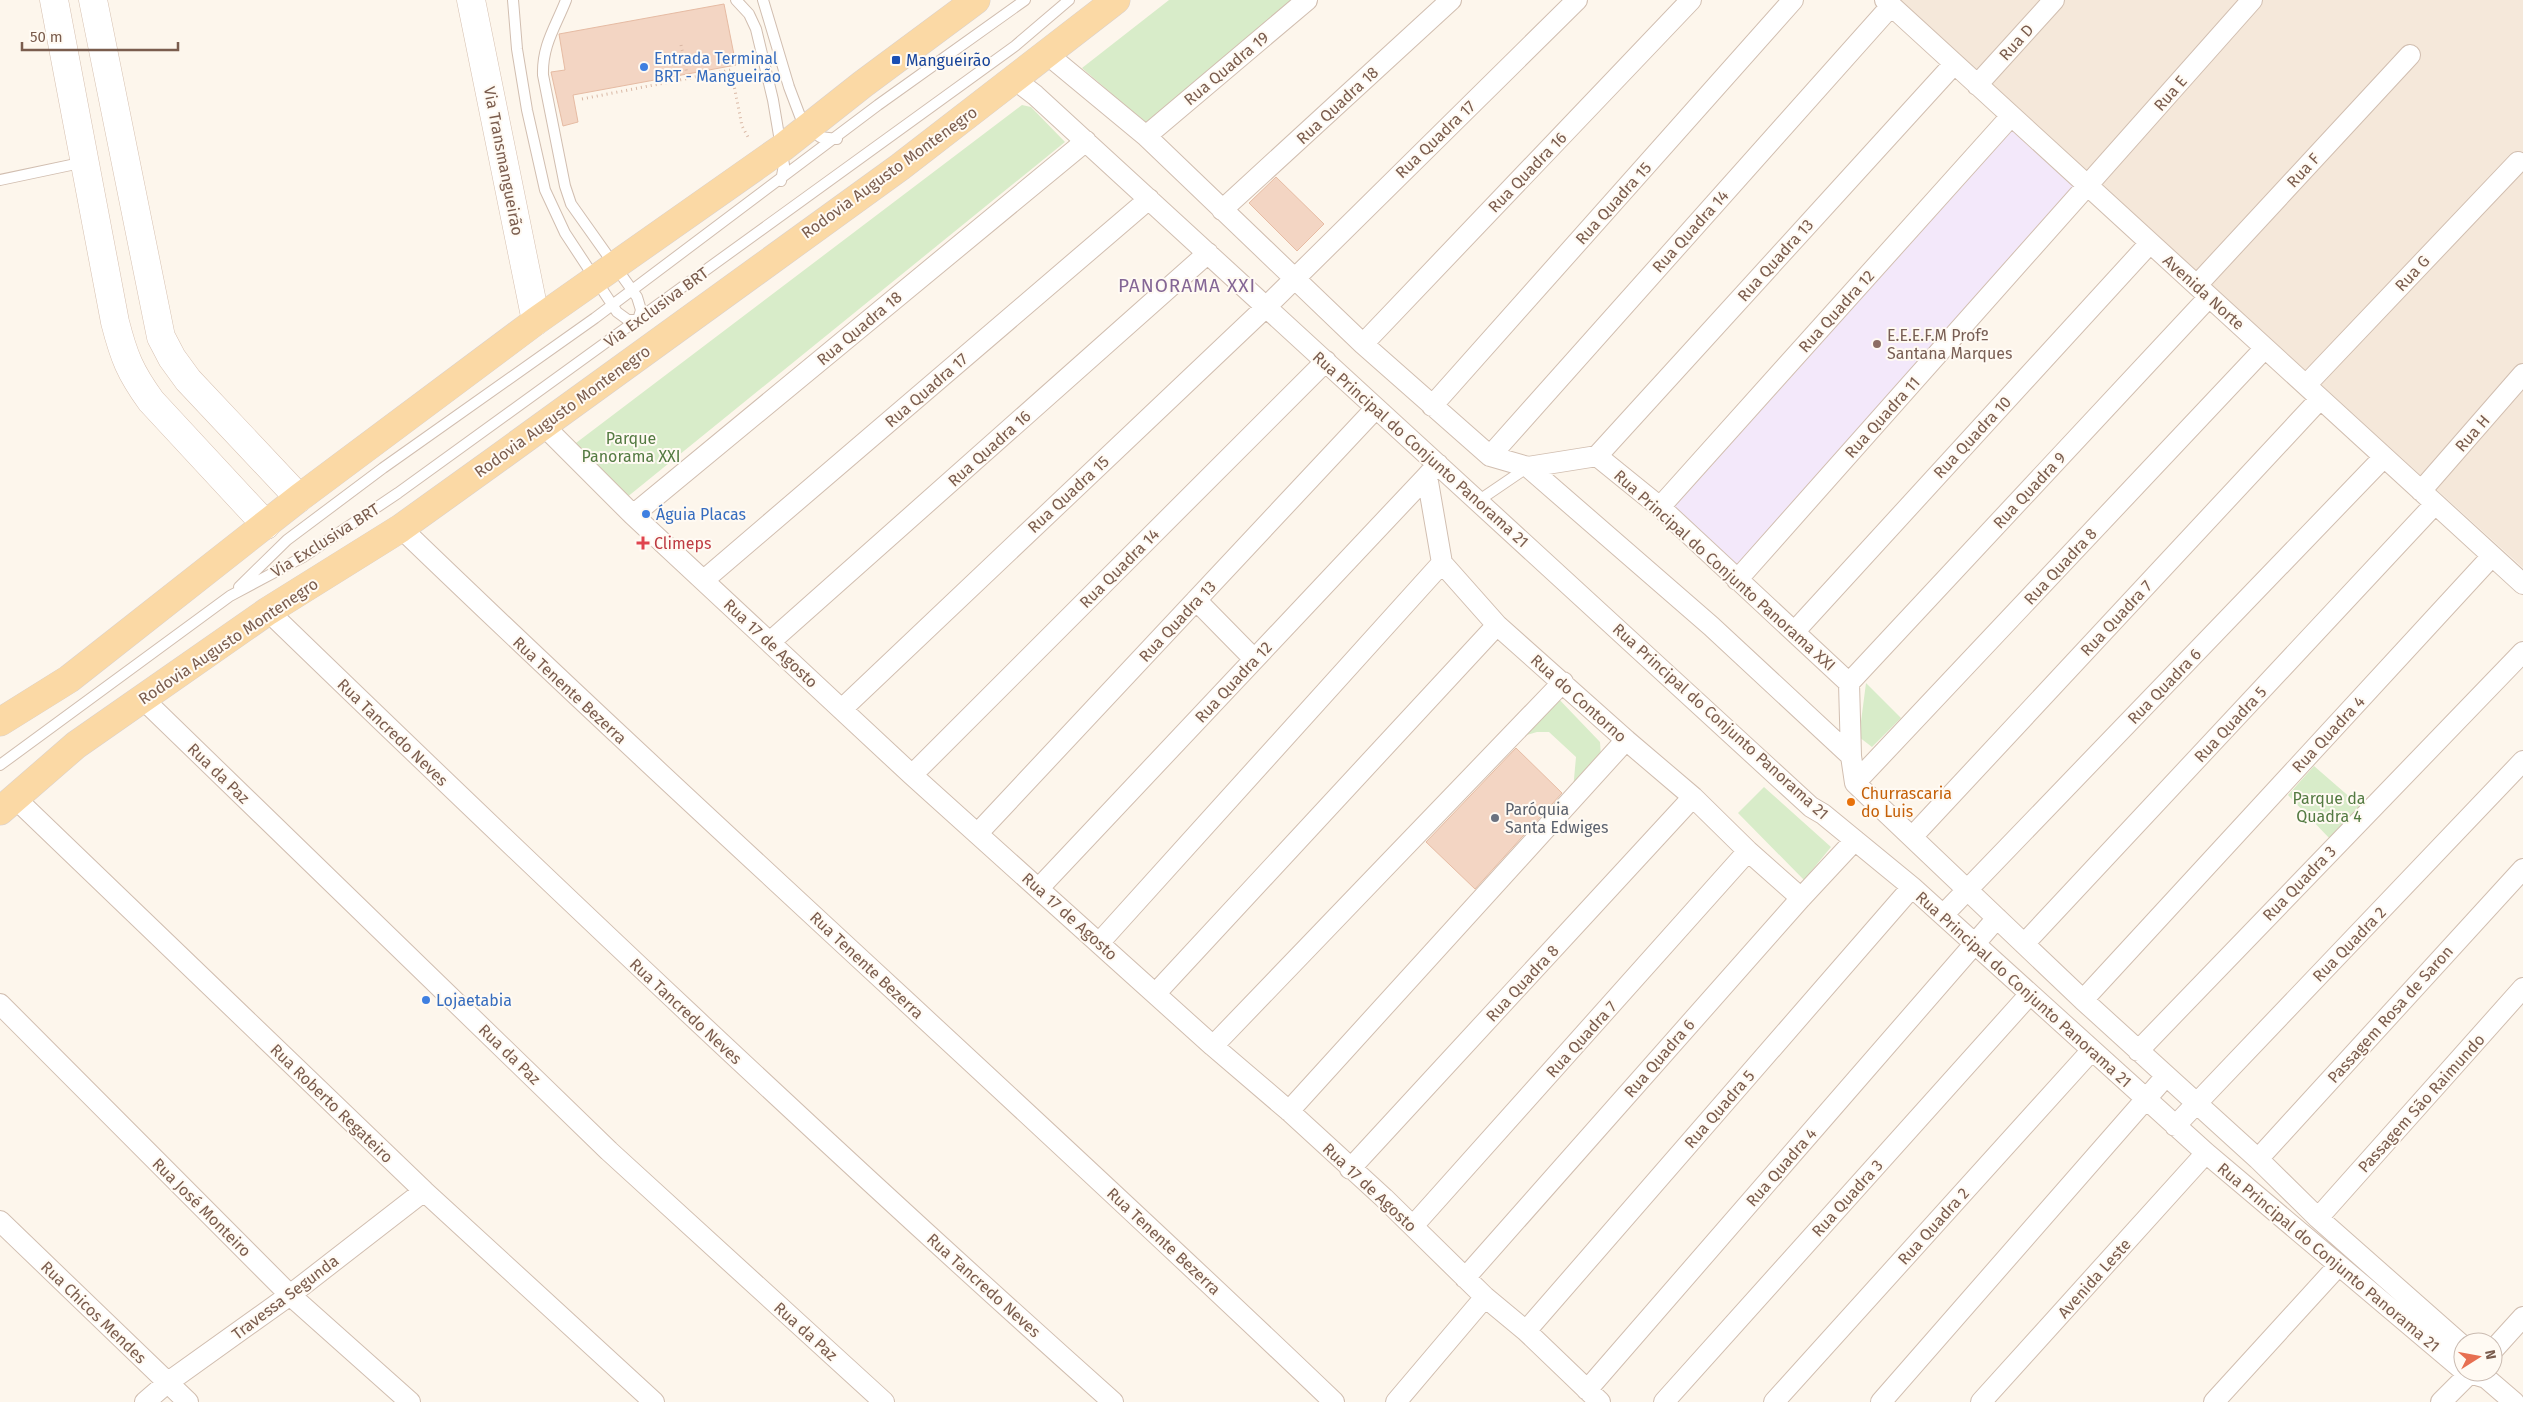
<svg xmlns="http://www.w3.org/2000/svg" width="2523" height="1402" viewBox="0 0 2523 1402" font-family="'Fira Sans',sans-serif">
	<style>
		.residential { fill: #f5e8da }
		.education { fill: #f3e8fa }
		.green { fill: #d8ecc9 }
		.building { fill: #f3d5c3; stroke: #e6bba3 }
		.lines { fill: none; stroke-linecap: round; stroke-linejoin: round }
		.lane-casing { stroke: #d1beb0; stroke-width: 12 }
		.street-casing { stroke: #d1beb0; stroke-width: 22 }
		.secondary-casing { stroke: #d6c0b0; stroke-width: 29 }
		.primary-casing { stroke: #dad1cd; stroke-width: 29 }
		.path { stroke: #d9b8a5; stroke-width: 3; stroke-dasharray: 1 4; stroke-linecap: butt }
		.lane { stroke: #fff; stroke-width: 10 }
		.street { stroke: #fff; stroke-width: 20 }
		.secondary { stroke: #fff; stroke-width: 28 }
		.primary { stroke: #fbd9a5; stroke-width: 28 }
		.transit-dot { fill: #1a4fb4; stroke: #fffaf3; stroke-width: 2 }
		.shop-dot { fill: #3f7fe0; stroke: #fffaf3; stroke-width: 2 }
		.education-dot { fill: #8d6e63; stroke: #fffaf3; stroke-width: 2 }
		.health-dot { fill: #e0444e; stroke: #fffaf3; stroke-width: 2 }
		.food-dot { fill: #e8710a; stroke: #fffaf3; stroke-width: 2 }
		.worship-dot { fill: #6b7280; stroke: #fffaf3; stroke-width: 2 }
		.labels { text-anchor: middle; stroke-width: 4; stroke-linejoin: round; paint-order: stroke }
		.street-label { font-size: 16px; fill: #7a5c4d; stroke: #fffaf3 }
		.shop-label { font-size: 16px; fill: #366cbe; stroke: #fffaf3; text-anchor: start }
		.transit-label { font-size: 16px; fill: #164399; stroke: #fffaf3; text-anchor: start }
		.education-label { font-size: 16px; fill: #785e54; stroke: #fffaf3; text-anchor: start }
		.park-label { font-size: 16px; fill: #537a41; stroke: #fffaf3 }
		.health-label { font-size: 16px; fill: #be3a42; stroke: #fffaf3; text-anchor: start }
		.food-label { font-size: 16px; fill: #c56008; stroke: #fffaf3; text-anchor: start }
		.worship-label { font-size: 16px; fill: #5b616d; stroke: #fffaf3; text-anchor: start }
		.quarter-label { font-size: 19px; letter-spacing: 1px; fill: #846695; stroke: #fffaf3 }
	</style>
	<rect width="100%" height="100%" fill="#fdf6ec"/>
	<path class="residential" d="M1897 0H2523V568Z"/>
	<path class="education" d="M2012 123 2084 182 1737 572 1669 505Z"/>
	<path class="green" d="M1169 0H1297L1149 126 1082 68Z
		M1022 105 1031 107 1065 142 626 498 572 446Z
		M1866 683 1901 718 1872 747 1859 737Z
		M1553 693 1600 742 1601 757 1573 790 1576 757 1549 732H1537L1505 741Z
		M2314 766 2360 806 2331 840 2288 795Z
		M1764 787 1831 847 1804 880 1738 813Z"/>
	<path class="building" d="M724 4 736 65 573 95 578 122 563 126 551 72 565 70 559 34Z
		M1276 177 1324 224 1297 251 1249 203Z
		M1516 748 1562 793 1475 889 1426 842Z"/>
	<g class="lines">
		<defs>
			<path id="lane" d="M513 0 517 49 527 110 545 190 565 233 617 312 628 320H638L641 310 637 297 571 204 565 186 543 75C542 45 556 26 566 0
				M736 0 749 14 756 29 773 100 784 165 781 181
				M763 0 789 87 800 116 808 127 820 137 837 139
				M0 180 85 162
				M1478 501 1528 467
				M239 587 287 540 383 468 595 318 878 105 1025 0
				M0 765 230 596 303 557 398 493 1015 46 1069 0"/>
			<path id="street" d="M1885 0 2523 584
				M1047 54 1146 136 1363 344 1490 456 1528 467 1711 626 1851 756 1855 783 2083 1000 2258 1159 2318 1218 2463 1346
				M1014 79 1035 95 1811 807 1823 814 1912 887 2206 1153 2463 1370
				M1977 85 2054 0
				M1146 136 1307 0
				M1222 210 1451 0
				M2197 285 2410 55
				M1363 344 1691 0
				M2306 385 2518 162
				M1432 406 1793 0
				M543 425 633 515 912 775 1213 1046 1289 1111 1384 1198 1485 1297 1526 1331 1600 1402
				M1490 456 1891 6
				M1597 456 1954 64
				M1438 464 1427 476 1442 563 1497 625 1626 740 1693 797 1748 851 1801 898
				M1528 467 1597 456 1660 507 1849 683 1851 756
				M2421 491 2523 374
				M1660 507 2011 116
				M633 515 1086 141
				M401 528C708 824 1026 1107 1334 1402
				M704 580 1149 199
				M1737 580 2252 0
				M1196 600 1254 659
				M268 611C545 879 825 1145 1113 1402
				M1795 631 2150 243
				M770 642 1208 253
				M1849 683 2209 297
				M143 699 609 1151 884 1402
				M842 709 1266 307 1577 0
				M912 775 1326 361
				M1855 783 2265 348
				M15 798 424 1191 654 1402
				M978 833 1376 408
				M1912 837 2320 399
				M1039 888 1427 476
				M1943 915 2384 457
				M1099 943 1442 563
				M2024 944 2435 504
				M1156 993 1497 625
				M2083 1000 2492 556
				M0 1004 290 1295 410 1402
				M1213 1046 1563 682
				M2138 1051 2523 652
				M1289 1111 1626 740
				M2175 1126 2523 761
				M2258 1159 2523 869
				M1350 1169 1693 797
				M2318 1218 2523 988
				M0 1221 188 1402
				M1413 1226 1748 851
				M1465 1278 1801 898 1855 840
				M1526 1331 1912 887
				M2493 1350 2523 1317
				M2466 1372 2486 1378 2514 1402
				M1587 1390 1997 918
				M145 1402 167 1383 290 1295 424 1191
				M1396 1402 1485 1297
				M1664 1402 2030 994
				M1774 1402 2092 1050
				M1881 1402 2166 1076
				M1981 1402 2206 1153
				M2214 1402 2338 1266
				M2441 1402 2471 1372"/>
			<path id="secondary" d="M54 0 115 322C124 357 130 372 151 401L266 525
				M93 0 161 337 172 358 188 380 299 498
				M471 0 536 321"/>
			<path id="primary" d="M0 722 69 679 299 498 536 321 782 148 863 84 976 0
				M0 811 76 745 268 611 401 528 497 459 900 167 1116 0"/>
		</defs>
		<use href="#lane" class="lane-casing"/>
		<use href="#street" class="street-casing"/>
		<use href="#secondary" class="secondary-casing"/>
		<use href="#primary" class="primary-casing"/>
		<path class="path" d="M681 45 688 79
			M582 99 731 70 742 126 748 137"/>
		<use href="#lane" class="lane"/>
		<use href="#street" class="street"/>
		<use href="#secondary" class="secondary"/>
		<use href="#primary" class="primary"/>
	</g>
	<rect class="transit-dot" x="891" y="55" width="10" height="10" rx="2.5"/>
	<g class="shop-dot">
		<circle cx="644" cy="67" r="5"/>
		<circle cx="646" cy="514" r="5"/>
		<circle cx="426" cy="1000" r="5"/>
	</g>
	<circle class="education-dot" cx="1877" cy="344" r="5"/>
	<path class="health-dot" d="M640.5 535.5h5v5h5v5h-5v5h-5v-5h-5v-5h5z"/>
	<circle class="food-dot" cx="1851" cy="802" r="5"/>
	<circle class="worship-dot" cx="1495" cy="818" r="5"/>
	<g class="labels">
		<g class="street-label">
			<text transform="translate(2016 42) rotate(-48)" y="6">Rua D</text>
			<text transform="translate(1226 68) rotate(-40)" y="6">Rua Quadra 19</text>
			<text transform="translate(2170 93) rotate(-49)" y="6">Rua E</text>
			<text transform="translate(1337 105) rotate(-43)" y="6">Rua Quadra 18</text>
			<text transform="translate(1435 139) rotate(-44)" y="6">Rua Quadra 17</text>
			<text transform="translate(504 161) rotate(79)" y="6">Via Transmangueirão</text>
			<text transform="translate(2303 170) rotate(-47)" y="6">Rua F</text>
			<text transform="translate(889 172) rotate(-36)" y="6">Rodovia Augusto Montenegro</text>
			<text transform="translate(1527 172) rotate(-46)" y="6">Rua Quadra 16</text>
			<text transform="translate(1613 203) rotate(-48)" y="6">Rua Quadra 15</text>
			<text transform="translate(1690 231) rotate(-48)" y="6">Rua Quadra 14</text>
			<text transform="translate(1775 260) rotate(-48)" y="6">Rua Quadra 13</text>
			<text transform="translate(2412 273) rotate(-47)" y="6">Rua G</text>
			<text transform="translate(2204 292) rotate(42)" y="6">Avenida Norte</text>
			<text transform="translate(656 307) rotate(-36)" y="6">Via Exclusiva BRT</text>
			<text transform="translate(1836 311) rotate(-48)" y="6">Rua Quadra 12</text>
			<text transform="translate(859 328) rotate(-40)" y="6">Rua Quadra 18</text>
			<text transform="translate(926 390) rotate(-41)" y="6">Rua Quadra 17</text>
			<text transform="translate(562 411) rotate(-36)" y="6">Rodovia Augusto Montenegro</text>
			<text transform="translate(1882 417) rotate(-48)" y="6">Rua Quadra 11</text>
			<text transform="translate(2472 433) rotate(-49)" y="6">Rua H</text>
			<text transform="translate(1972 437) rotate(-47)" y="6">Rua Quadra 10</text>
			<text transform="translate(989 448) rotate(-42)" y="6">Rua Quadra 16</text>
			<text transform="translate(1421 449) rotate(42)" y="6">Rua Principal do Conjunto Panorama 21</text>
			<text transform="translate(2029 490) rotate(-47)" y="6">Rua Quadra 9</text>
			<text transform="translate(1068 494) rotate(-43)" y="6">Rua Quadra 15</text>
			<text transform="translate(325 540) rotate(-32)" y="6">Via Exclusiva BRT</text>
			<text transform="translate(2060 566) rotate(-47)" y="6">Rua Quadra 8</text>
			<text transform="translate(1119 568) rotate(-45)" y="6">Rua Quadra 14</text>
			<text transform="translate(1725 570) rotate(42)" y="6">Rua Principal do Conjunto Panorama XXI</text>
			<text transform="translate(2116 618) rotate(-47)" y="6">Rua Quadra 7</text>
			<text transform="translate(1177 621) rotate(-47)" y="6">Rua Quadra 13</text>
			<text transform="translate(228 641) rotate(-34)" y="6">Rodovia Augusto Montenegro</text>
			<text transform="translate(771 643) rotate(43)" y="6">Rua 17 de Agosto</text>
			<text transform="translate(1233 682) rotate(-47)" y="6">Rua Quadra 12</text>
			<text transform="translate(2164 686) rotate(-46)" y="6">Rua Quadra 6</text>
			<text transform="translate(570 690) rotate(43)" y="6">Rua Tenente Bezerra</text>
			<text transform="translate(1579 698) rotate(42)" y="6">Rua do Contorno</text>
			<text transform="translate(1721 721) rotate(42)" y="6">Rua Principal do Conjunto Panorama 21</text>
			<text transform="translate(2230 724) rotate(-47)" y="6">Rua Quadra 5</text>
			<text transform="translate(393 732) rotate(44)" y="6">Rua Tancredo Neves</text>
			<text transform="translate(2328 734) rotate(-47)" y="6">Rua Quadra 4</text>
			<text transform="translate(219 773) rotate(44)" y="6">Rua da Paz</text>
			<text transform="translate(2299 883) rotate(-46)" y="6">Rua Quadra 3</text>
			<text transform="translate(1070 916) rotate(42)" y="6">Rua 17 de Agosto</text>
			<text transform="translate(2349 944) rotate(-46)" y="6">Rua Quadra 2</text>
			<text transform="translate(867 965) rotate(43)" y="6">Rua Tenente Bezerra</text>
			<text transform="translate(1522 983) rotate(-47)" y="6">Rua Quadra 8</text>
			<text transform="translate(2024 989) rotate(42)" y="6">Rua Principal do Conjunto Panorama 21</text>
			<text transform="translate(686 1011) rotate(43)" y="6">Rua Tancredo Neves</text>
			<text transform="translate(2390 1014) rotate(-48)" y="6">Passagem Rosa de Saron</text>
			<text transform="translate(1581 1039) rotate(-48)" y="6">Rua Quadra 7</text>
			<text transform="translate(510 1054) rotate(44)" y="6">Rua da Paz</text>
			<text transform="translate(1659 1058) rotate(-49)" y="6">Rua Quadra 6</text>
			<text transform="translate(332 1103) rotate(44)" y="6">Rua Roberto Regateiro</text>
			<text transform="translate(2421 1103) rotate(-48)" y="6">Passagem São Raimundo</text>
			<text transform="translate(1719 1109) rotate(-49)" y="6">Rua Quadra 5</text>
			<text transform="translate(1781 1167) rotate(-49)" y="6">Rua Quadra 4</text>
			<text transform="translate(1370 1187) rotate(43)" y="6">Rua 17 de Agosto</text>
			<text transform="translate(1847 1198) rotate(-48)" y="6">Rua Quadra 3</text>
			<text transform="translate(202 1207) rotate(45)" y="6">Rua José Monteiro</text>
			<text transform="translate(1933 1226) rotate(-48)" y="6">Rua Quadra 2</text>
			<text transform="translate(1164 1241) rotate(43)" y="6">Rua Tenente Bezerra</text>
			<text transform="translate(2329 1257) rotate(40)" y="6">Rua Principal do Conjunto Panorama 21</text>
			<text transform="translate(2094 1278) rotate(-48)" y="6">Avenida Leste</text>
			<text transform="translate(984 1285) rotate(42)" y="6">Rua Tancredo Neves</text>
			<text transform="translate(285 1297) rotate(-37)" y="6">Travessa Segunda</text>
			<text transform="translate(94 1312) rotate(44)" y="6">Rua Chicos Mendes</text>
			<text transform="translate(806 1331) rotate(42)" y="6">Rua da Paz</text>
		</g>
		<g class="shop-label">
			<text x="654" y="64">Entrada Terminal<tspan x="654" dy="18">BRT - Mangueirão</tspan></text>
			<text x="656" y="520">Águia Placas</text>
			<text x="436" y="1006">Lojaetabia</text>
		</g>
		<g class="transit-label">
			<text x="906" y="66">Mangueirão</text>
		</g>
		<g class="education-label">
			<text x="1887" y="341">E.E.E.F.M Profº<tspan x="1887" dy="18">Santana Marques</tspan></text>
		</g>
		<g class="park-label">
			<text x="631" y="444">Parque<tspan x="631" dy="18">Panorama XXI</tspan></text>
			<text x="2329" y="804">Parque da<tspan x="2329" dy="18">Quadra 4</tspan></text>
		</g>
		<g class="health-label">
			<text x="654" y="549">Climeps</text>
		</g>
		<g class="food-label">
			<text x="1861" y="799">Churrascaria<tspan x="1861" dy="18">do Luis</tspan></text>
		</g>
		<g class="worship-label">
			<text x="1505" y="815">Paróquia<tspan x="1505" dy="18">Santa Edwiges</tspan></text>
		</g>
		<g class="quarter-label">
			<text x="1187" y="292">PANORAMA XXI</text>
		</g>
	</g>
	<g transform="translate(2478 1357) rotate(79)"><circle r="24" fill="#fffaf3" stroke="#cabbb1"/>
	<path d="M0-4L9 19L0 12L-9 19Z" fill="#e76f51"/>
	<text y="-8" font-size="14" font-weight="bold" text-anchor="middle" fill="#7a5c4d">N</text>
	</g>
	<path d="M22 42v8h156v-8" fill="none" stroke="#7a5c4d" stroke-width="2.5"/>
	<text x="30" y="42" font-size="15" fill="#7a5c4d" stroke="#fffaf3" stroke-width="4" paint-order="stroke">50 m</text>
</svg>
